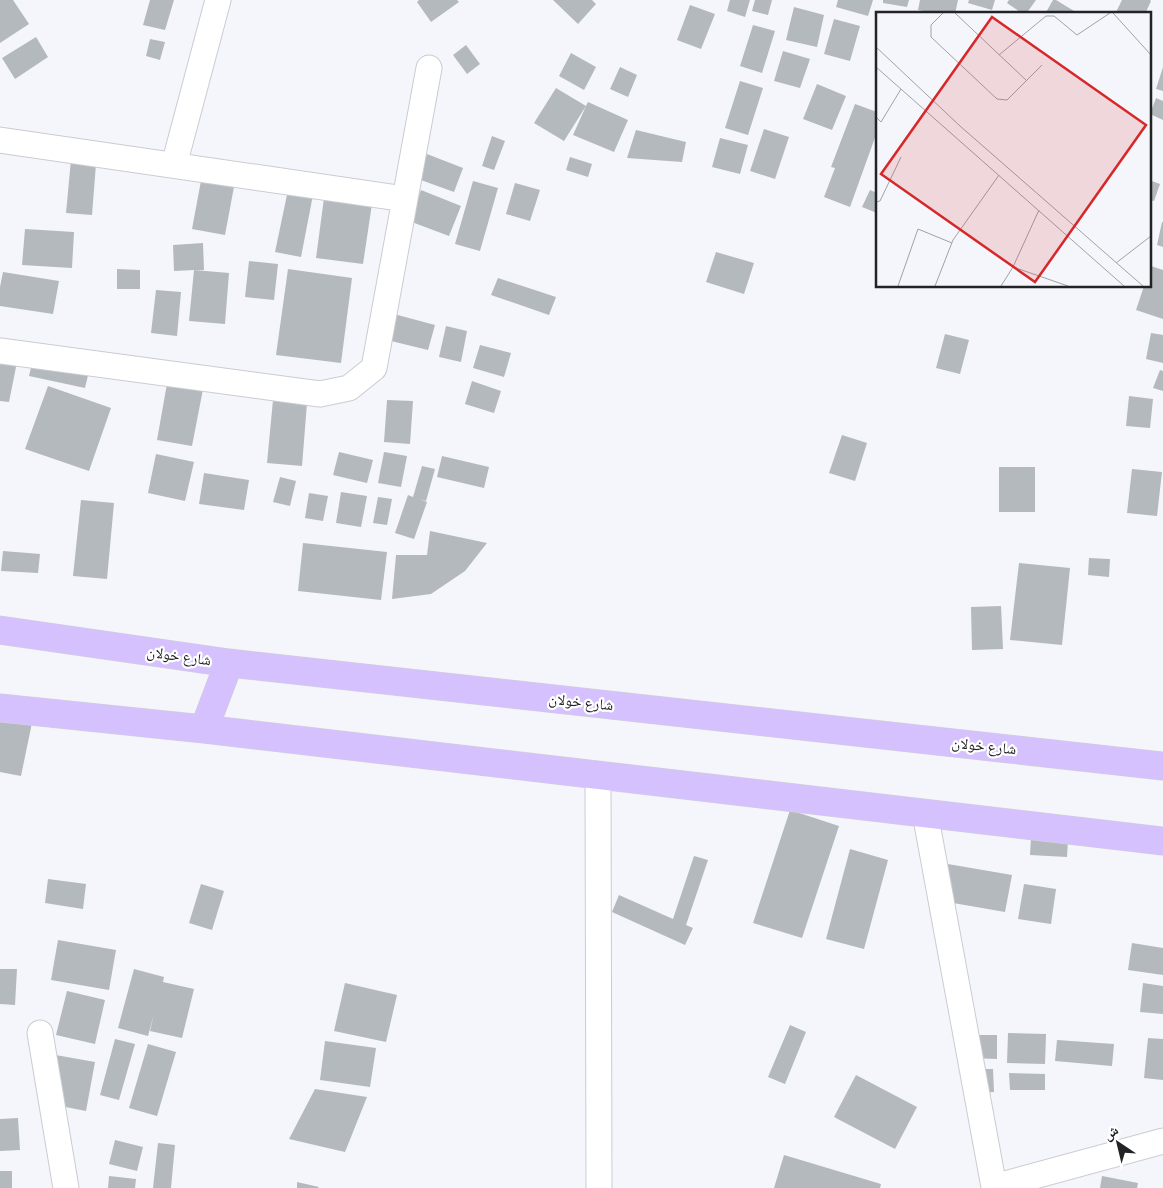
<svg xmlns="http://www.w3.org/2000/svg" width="1163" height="1188" viewBox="0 0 1163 1188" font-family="'PT Sans Narrow','Noto Naskh Arabic',sans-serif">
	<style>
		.building { fill: #b4b9bd }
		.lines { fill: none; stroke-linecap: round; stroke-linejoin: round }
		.minor-casing { stroke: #caccd1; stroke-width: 27 }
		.primary-casing { stroke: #d3d3d3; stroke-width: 29 }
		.minor { stroke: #fff; stroke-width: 25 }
		.primary { stroke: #d4c1fd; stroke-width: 28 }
		.labels { text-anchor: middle; stroke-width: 4.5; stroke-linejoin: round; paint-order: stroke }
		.street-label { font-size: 15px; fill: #222325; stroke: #fff }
		.inset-road { fill: none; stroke: #a0a2a6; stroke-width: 1 }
		.view { fill: #d62828; fill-opacity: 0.15; stroke: #d62828; stroke-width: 2.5 }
		.inset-edge { fill: none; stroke: #222325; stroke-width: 2.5 }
	</style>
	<rect width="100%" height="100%" fill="#f4f6fc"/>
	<path class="building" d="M0 0H13L29 24 0 43Z
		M150 0H174L165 30 143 25Z
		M419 0H457L459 2 431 22 417 2Z
		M553 0H592L596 4 578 24Z
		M730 0H750L745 17 727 11Z
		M755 0H772L768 15 752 11Z
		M838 0H873L868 16 836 7Z
		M883 0H909L907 7 883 3Z
		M920 0H958L955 14H927L928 12 918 10Z
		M969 0H995L992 10 968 3Z
		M1009 0H1036L1026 14H1023L1007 3Z
		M1053 0H1056L1079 14H1045Z
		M1122 0H1150L1151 1 1145 14H1115Z
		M690 5 715 14 701 49 677 40Z
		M794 7 824 15 817 47 786 40Z
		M834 19 860 26 850 61 824 54Z
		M753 25 775 31 762 73 740 66Z
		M36 37 48 57 15 79 2 58Z
		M150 39 165 42 160 60 146 56Z
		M466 45 480 64 467 74 453 55Z
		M783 51 810 59 800 88 774 81Z
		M571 53 596 67 584 90 559 76Z
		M620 67 637 75 628 97 610 89Z
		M1163 67V91L1156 89Z
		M740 81 763 88 748 135 725 128Z
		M817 84 846 96 832 130 803 119Z
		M556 88 586 106 588 102 628 120 614 152 573 135 586 106 564 141 534 123Z
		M1156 98 1163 101V120L1150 114Z
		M855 104 877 112V132L850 207 824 197 835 168 831 167Z
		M764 129 789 137 775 179 750 171Z
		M636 130 686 142 682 162 627 158Z
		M492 136 505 141 494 170 482 166Z
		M720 138 748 145 740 174 712 167Z
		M72 149 97 151 92 215 66 213Z
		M427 154 463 168 454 192 418 179Z
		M570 157 592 164 588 177 566 170Z
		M203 170 236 176 225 235 192 229Z
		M1149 180 1160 184 1154 201 1149 200Z
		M473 181 498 188 480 251 455 244Z
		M515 183 540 190 530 221 506 214Z
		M288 190 313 195 301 257 275 252Z
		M421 190 461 206 449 236 409 221Z
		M870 190 877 193V213L862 207Z
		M324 198 372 204 363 264 316 258Z
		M1162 222H1163V247L1157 245Z
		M25 229 74 232 72 268 22 265Z
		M203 243 204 270H194L229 273 225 324 189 321 194 270 174 271 173 245Z
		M716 252 754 263 744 294 706 282Z
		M249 261 278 264 274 300 245 297Z
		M1151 266 1163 270V319L1136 310 1144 286H1149V272Z
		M117 269 140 270V289H117Z
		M288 269 352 278 341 363 276 355Z
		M3 272 59 281 53 314 0 306V287Z
		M498 278 556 297 549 315 491 295Z
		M156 290 181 292 177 336 151 333Z
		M394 314 435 325 428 350 387 340Z
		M446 326 467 331 461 362 439 357Z
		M1151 333 1163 335V363L1146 359Z
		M945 334 969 340 960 374 936 368Z
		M480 345 511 353 504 377 473 368Z
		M0 357H18L9 402 0 401Z
		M33 359 89 371 85 388 29 376Z
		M1160 370 1163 371V391L1153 388Z
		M168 378 204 384 192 446 157 440Z
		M472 381 501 391 494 413 465 404Z
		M48 386 111 408 89 471 25 449Z
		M1129 396 1153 399 1150 428 1126 426Z
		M273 400 307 403 302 466 267 463Z
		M387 400 413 401 410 444 384 442Z
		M842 435 867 443 855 481 829 473Z
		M339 452 373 460 367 483 333 475Z
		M384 452 407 456 401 487 378 483Z
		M156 454 194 462 185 501 148 493Z
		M442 456 489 467 484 488 437 477Z
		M422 466 435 469 426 501 419 499 427 502 414 539 395 533 408 495 413 497Z
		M999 467H1035V512H999Z
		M1132 469 1162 472 1157 516 1127 513Z
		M204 473 249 480 244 510 199 504Z
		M280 477 296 481 290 506 273 502Z
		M341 492 367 496 361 527 336 523Z
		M309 493 328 496 323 521 305 518Z
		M378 497 392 499 387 525 373 523Z
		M81 500 114 503 107 579 73 576Z
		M430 531 487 543 465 571 431 594 392 599 396 555H427Z
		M303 543 387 552 381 600 298 591Z
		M3 551 40 554 38 573 1 571Z
		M1089 558 1110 559 1109 577 1088 575Z
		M1019 563 1070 568 1062 645 1010 640Z
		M1001 606 1003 649 972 650 971 607Z
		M0 711 33 718 21 776 0 772Z
		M790 810 839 826 802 938 753 923Z
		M1031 838 1068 840 1067 857 1030 855Z
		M850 849 888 860 864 949 826 939Z
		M694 856 708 860 686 925 693 928 685 945 612 912 619 895 673 919Z
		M942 863 1012 875 1005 912 936 900Z
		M48 879 86 884 83 909 45 903Z
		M201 884 224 891 212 930 189 923Z
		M1024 884 1056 889 1051 924 1018 919Z
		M58 940 116 950 109 990 51 980Z
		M1132 943 1163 948V975L1128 970Z
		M0 969H17L15 1005 0 1004Z
		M134 969 164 977 163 982 194 989 182 1038 150 1031 154 1014 148 1036 118 1028Z
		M345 983 397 995 386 1042 334 1031Z
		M1143 983 1163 986V1014L1140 1012Z
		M67 991 105 1000 95 1044 56 1035Z
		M790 1025 806 1032 785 1084 768 1077Z
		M1008 1033 1046 1034 1045 1064 1007 1063Z
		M970 1035H997V1059L970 1058Z
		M1148 1038 1163 1039V1080L1144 1078Z
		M115 1039 135 1044 119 1100 100 1095Z
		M1057 1040 1114 1044 1112 1066 1055 1061Z
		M325 1041 376 1048 370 1087 320 1080Z
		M148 1044 176 1052 157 1116 129 1108Z
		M50 1054 95 1062 86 1111 40 1102Z
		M976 1069H993L994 1092 977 1093Z
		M1009 1073 1045 1074V1090H1010Z
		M856 1075 917 1107 895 1149 834 1117Z
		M315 1089 367 1097 345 1152 289 1139Z
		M18 1118 20 1150 0 1151V1119Z
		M115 1140 143 1147 137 1171 109 1164Z
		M158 1143 175 1145 171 1188H153Z
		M784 1155 881 1184 880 1188H774Z
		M0 1171H12V1188H0Z
		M109 1176 136 1179 135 1188H108Z
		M1102 1176 1138 1183 1137 1188H1100Z
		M297 1182 319 1187 318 1188H297Z"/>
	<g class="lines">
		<defs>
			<path id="minor" d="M0 140 405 199
				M174 165 218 0
				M0 351 320 394 349 388 374 368 429 68
				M598 776 599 1188
				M925 813 994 1187 1163 1141
				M40 1033 66 1188"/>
			<path id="primary" d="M0 630 229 663 1163 766
				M0 708 204 729 1163 841
				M204 729 229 663"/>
		</defs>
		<use href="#minor" class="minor-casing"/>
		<use href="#primary" class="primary-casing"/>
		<use href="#minor" class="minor"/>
		<use href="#primary" class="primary"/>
	</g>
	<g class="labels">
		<g class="street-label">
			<text transform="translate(179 656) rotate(8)" y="5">شارع خولان</text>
			<text transform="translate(581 702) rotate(6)" y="5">شارع خولان</text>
			<text transform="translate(984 746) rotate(6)" y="5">شارع خولان</text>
		</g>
	</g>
	<g transform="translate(876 12)">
		<rect width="275" height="275" fill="#f4f6fc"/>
		<path class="inset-road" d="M67 1 55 13V25L121 87 131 88 166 53M79 1 151 69M237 1 275 43M0 35 84 114 267 274M123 43 170 4H178L201 23 234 1M0 55 248 274M0 105 5 110 25 77M0 190 4 189 25 145M163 198 137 255 192 274M240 251 275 224M22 274 42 217 76 231M59 274 77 228 123 163M125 274 137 255"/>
		<path class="view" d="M116 5 270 113 159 270 5 162Z"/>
		<rect width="275" height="275" class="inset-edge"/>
	</g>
	<g transform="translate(1118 1143) rotate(325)" stroke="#ffffff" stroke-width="4" paint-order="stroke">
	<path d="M0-4L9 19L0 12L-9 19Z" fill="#222325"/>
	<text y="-8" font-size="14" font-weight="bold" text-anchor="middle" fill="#222325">ش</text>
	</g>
</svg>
